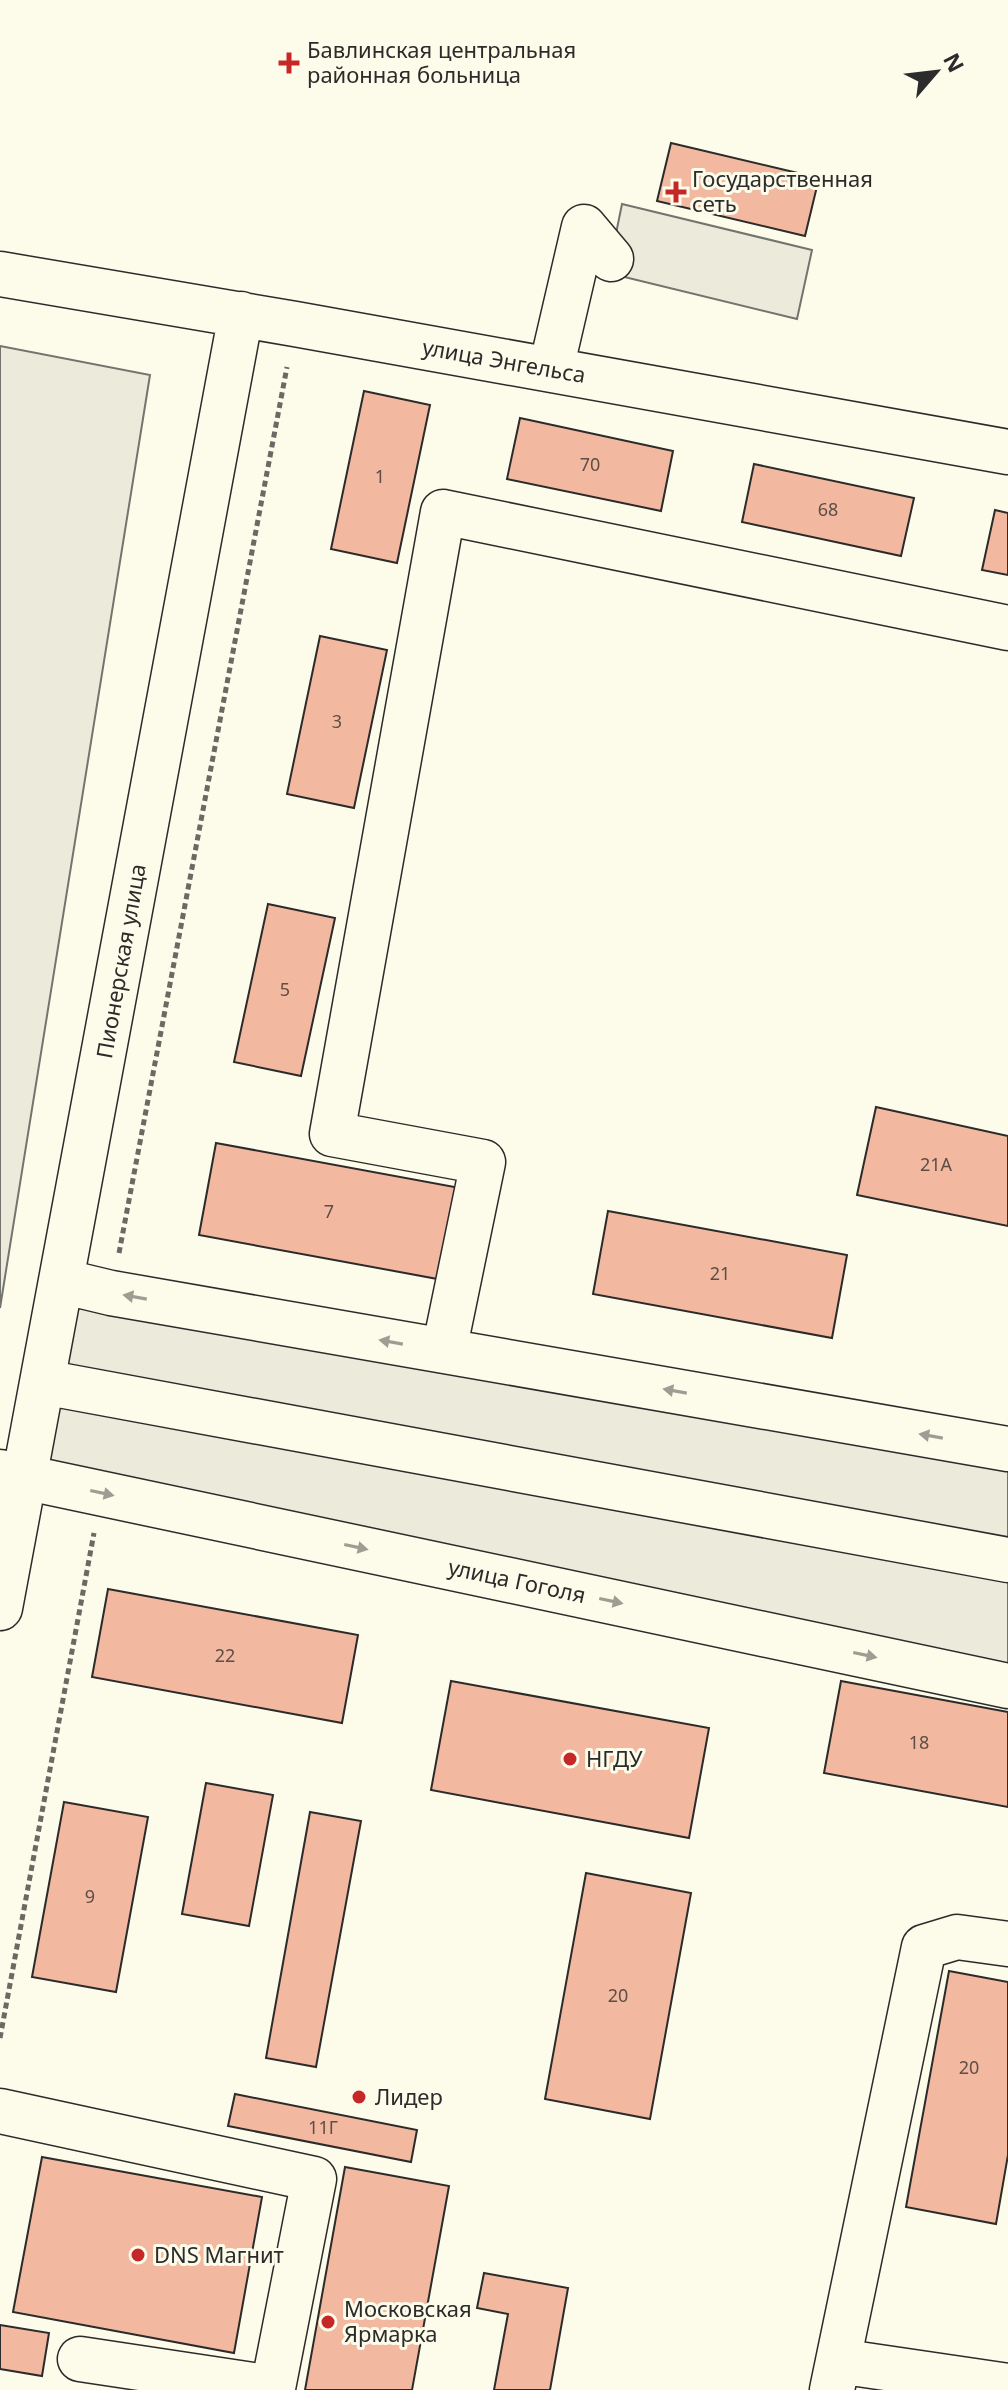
<svg xmlns="http://www.w3.org/2000/svg" width="1008" height="2390" viewBox="0 0 1008 2390" font-family="'Noto Sans',sans-serif">
	<style>
		.green { fill: #ecebdb; stroke: #74746e; stroke-width: 2 }
		.parking { fill: #eceadb; stroke: #74746e; stroke-width: 2 }
		.building { fill: #f2b8a0; stroke: #2b2b2b; stroke-width: 2 }
		.lines { fill: none; stroke-linecap: round; stroke-linejoin: round }
		.minor-casing { stroke: #2b2b2b; stroke-width: 47 }
		.path { stroke: #6a6964; stroke-width: 5; stroke-dasharray: 6 4; stroke-linecap: butt }
		.minor { stroke: #fdfbea; stroke-width: 44 }
		.oneway { fill: #9e9d94 }
		.poi-dot { fill: #c62828; stroke: #fdfbea; stroke-width: 3 }
		.labels { text-anchor: middle; stroke-width: 6; stroke-linejoin: round; paint-order: stroke }
		.number-label { font-size: 18px; fill: #5d4e48 }
		.poi-label { font-size: 22px; fill: #2b2b2b; stroke: #fdfbea; text-anchor: start }
		.street-label { font-size: 22px; fill: #2b2b2b; stroke: #fdfbea }
	</style>
	<rect width="100%" height="100%" fill="#fdfbea"/>
	<path class="green" d="M0 346 150 375 0 1308Z
		M61 1281 1008 1449V1686L26 1477Z"/>
	<path class="parking" d="M622 204 812 250 797 319 608 273Z"/>
	<path class="building" d="M671 143 819 178 805 236 657 201Z
		M364 391 430 405 397 563 331 549Z
		M520 418 673 451 661 511 507 479Z
		M754 464 914 498 901 556 742 522Z
		M995 510 1008 513V575L982 570Z
		M320 636 387 650 354 808 287 794Z
		M268 904 335 918 301 1076 234 1062Z
		M876 1107 1008 1136V1226L857 1195Z
		M216 1143 460 1188 443 1280 199 1235Z
		M608 1211 847 1255 832 1338 593 1294Z
		M108 1589 358 1635 342 1723 92 1677Z
		M451 1681 709 1728 689 1838 431 1790Z
		M841 1681 1008 1712V1807L824 1773Z
		M206 1783 273 1795 249 1926 182 1914Z
		M64 1802 148 1817 116 1992 32 1977Z
		M310 1812 361 1821 316 2067 266 2058Z
		M586 1873 691 1893 650 2119 545 2099Z
		M949 1971 1008 1982V2155L996 2224 906 2207Z
		M235 2094 417 2130 411 2162 228 2126Z
		M42 2157 262 2197 234 2353 13 2312Z
		M345 2167 449 2186 412 2390H305Z
		M484 2273 568 2288 550 2390H494L508 2314 477 2308Z
		M0 2325 49 2333 42 2376 0 2369Z"/>
	<g class="lines">
		<defs>
			<path id="minor" d="M0 274 295 324 1008 452
				M551 369 584 227 611 259
				M61 1281 111 1293 1008 1449
				M444 1351 483 1162 332 1134 443 512 1008 628
				M43 1382 1008 1560
				M0 1472 1008 1686
				M0 1608 241 314
				M0 2111 314 2179 273 2388 80 2359
				M838 2361 1008 2386
				M832 2390 924 1947 957 1937 1008 1944"/>
		</defs>
		<use href="#minor" class="minor-casing"/>
		<path class="path" d="M119 1253 287 367
			M0 2038 94 1533"/>
		<use href="#minor" class="minor"/>
	</g>
	<defs><path id="oneway-solid" d="M-6-.8H1V-3.2L6.5 0L1 3.2V.8H-6Z" transform="scale(2)"/></defs>
	<g class="oneway">
		<use href="#oneway-solid" transform="translate(135 1297) rotate(-170)"/>
		<use href="#oneway-solid" transform="translate(391 1342) rotate(-170)"/>
		<use href="#oneway-solid" transform="translate(675 1391) rotate(-170)"/>
		<use href="#oneway-solid" transform="translate(931 1436) rotate(-170)"/>
		<use href="#oneway-solid" transform="translate(102 1493) rotate(12)"/>
		<use href="#oneway-solid" transform="translate(356 1547) rotate(12)"/>
		<use href="#oneway-solid" transform="translate(611 1601) rotate(12)"/>
		<use href="#oneway-solid" transform="translate(865 1655) rotate(12)"/>
	</g>
	<g class="poi-dot">
		<path d="M285 51h8v8h8v8h-8v8h-8v-8h-8v-8h8z"/>
		<path d="M672 180h8v8h8v8h-8v8h-8v-8h-8v-8h8z"/>
		<circle cx="570" cy="1759" r="8"/>
		<circle cx="359" cy="2097" r="8"/>
		<circle cx="138" cy="2255" r="8"/>
		<circle cx="328" cy="2322" r="8"/>
	</g>
	<g class="labels">
		<g class="number-label">
			<text x="590" y="471">70</text>
			<text x="380" y="483">1</text>
			<text x="828" y="516">68</text>
			<text x="337" y="728">3</text>
			<text x="285" y="996">5</text>
			<text x="936" y="1171">21А</text>
			<text x="329" y="1218">7</text>
			<text x="720" y="1280">21</text>
			<text x="225" y="1662">22</text>
			<text x="919" y="1749">18</text>
			<text x="90" y="1903">9</text>
			<text x="618" y="2002">20</text>
			<text x="969" y="2074">20</text>
			<text x="323" y="2134">11Г</text>
		</g>
		<g class="poi-label">
			<text x="307" y="58">Бавлинская центральная<tspan x="307" dy="25">районная больница</tspan></text>
			<text x="692" y="187">Государственная<tspan x="692" dy="25">сеть</tspan></text>
			<text x="586" y="1767">НГДУ</text>
			<text x="375" y="2105">Лидер</text>
			<text x="154" y="2263">DNS Магнит</text>
			<text x="344" y="2317">Московская<tspan x="344" dy="25">Ярмарка</tspan></text>
		</g>
		<g class="street-label">
			<text transform="translate(504 361) rotate(10)" y="8">улица Энгельса</text>
			<text transform="translate(121 961) rotate(-80)" y="8">Пионерская улица</text>
			<text transform="translate(517 1581) rotate(12)" y="8">улица Гоголя</text>
		</g>
	</g>
	<g transform="translate(936 72) rotate(62)" stroke="#fdfbea" stroke-width="6" paint-order="stroke">
	<path d="M0-6L14 30L0 20L-14 30Z" fill="#2b2b2b"/>
	<text y="-12" font-size="22" font-weight="bold" text-anchor="middle" fill="#2b2b2b">N</text>
	</g>
</svg>
